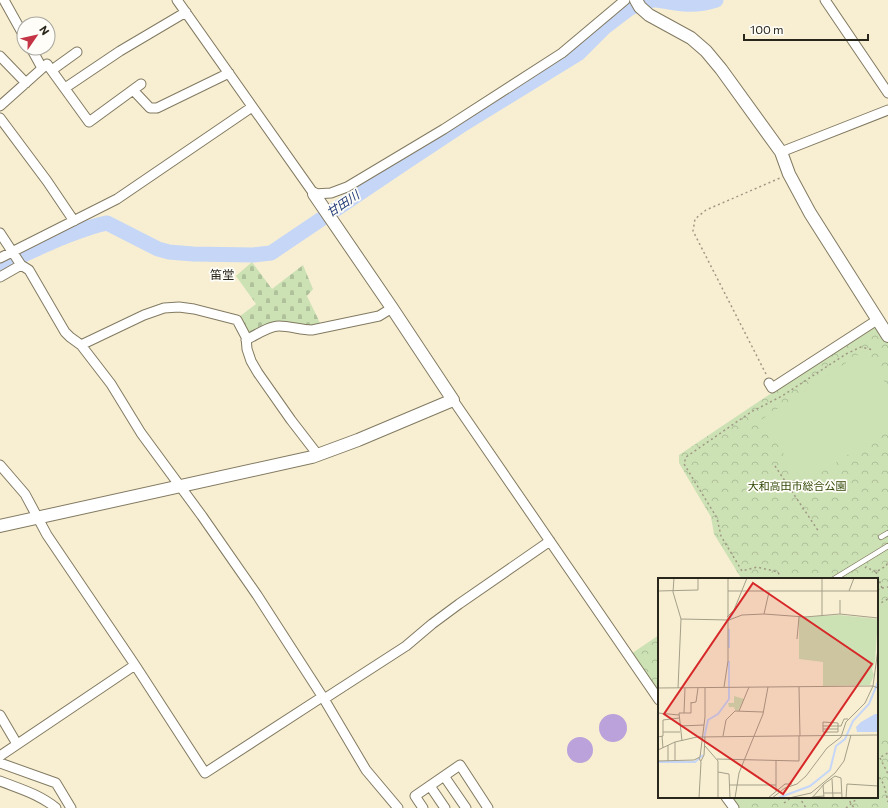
<svg xmlns="http://www.w3.org/2000/svg" width="888" height="808" viewBox="0 0 888 808" font-family="Commissioner,'Noto Sans JP',sans-serif">
	<style>
		.forest { fill: url(#forest-crowns) }
		.cemetery { fill: url(#cemetery-stones) }
		.pitch { fill: #cce1b4 }
		.lines { fill: none; stroke-linecap: round; stroke-linejoin: round }
		.river { stroke: #c5d6f7; stroke-width: 15 }
		.building { fill: #bba2da }
		.lane-casing { stroke: #827a61; stroke-width: 6 }
		.street-casing { stroke: #827a61; stroke-width: 11 }
		.secondary-casing { stroke: #827a61; stroke-width: 14 }
		.path { stroke: #9f9884; stroke-width: 1.5; stroke-dasharray: 2 3; stroke-linecap: butt }
		.lane { stroke: #fff; stroke-width: 4.5 }
		.street { stroke: #fff; stroke-width: 9 }
		.secondary { stroke: #fff; stroke-width: 12 }
		.labels { text-anchor: middle; stroke-width: 3.5; stroke-linejoin: round; paint-order: stroke }
		.park-label { font-size: 11px; fill: #314707; stroke: #fefdf7 }
		.water-label { font-size: 12px; font-style: italic; fill: #1d3776; stroke: #fefdf7 }
		.neighbourhood-label { font-size: 12px; fill: #29261b; stroke: #fefdf7 }
		.inset-river { fill: none; stroke: #c5d6f7; stroke-width: 2 }
		.inset-road { fill: none; stroke: #a59f89; stroke-width: 1 }
		.view { fill: #d62828; fill-opacity: 0.15; stroke: #d62828; stroke-width: 2 }
		.inset-edge { fill: none; stroke: #29261b; stroke-width: 2 }
	</style>
	<defs>
		<pattern id="forest-crowns" width="20" height="18" patternUnits="userSpaceOnUse"><rect width="20" height="18" fill="#cce1b4"/><path d="M2 6a3 3 0 1 1 6 0M12 15a3 3 0 1 1 6 0" fill="none" stroke="#afc19a"/></pattern>
		<pattern id="cemetery-stones" width="16" height="16" patternUnits="userSpaceOnUse"><rect width="16" height="16" fill="#cce1b4"/><path d="M2 7V4a2 2 0 0 1 4 0v3zM10 15v-3a2 2 0 0 1 4 0v3z" fill="#afc19a"/></pattern>
	</defs>
	<rect width="100%" height="100%" fill="#f8efd3"/>
	<path class="forest" d="M876 323 888 342V808H738L730 797H877V579H740L741 578 714 534 711 517 679 463V455Z
		M659 635V694L631 654Z"/>
	<path class="cemetery" d="M252 262 272 289 303 265 313 289 307 296 321 325 306 326 249 334 239 317 256 304 236 276Z"/>
	<path class="pitch" d="M864 351 888 387V428L804 484 761 420Z
		M888 610V729L877 735V617Z"/>
	<g class="lines">
		<path class="river" d="M657 0C680 4 694 7 716 0
			M0 267C19 256 39 248 59 239 75 233 90 226 107 223L158 249 169 252 193 254 253 255 271 253 403 164 465 123 579 53 605 27 630 8 644 2 654 0"/>
	</g>
	<path class="building" d="M599 728a14 14 0 1 1 28 0a14 14 0 1 1-28 0Z
		M567 750a13 13 0 1 1 26 0a13 13 0 1 1-26 0Z"/>
	<g class="lines">
		<defs>
			<path id="lane" d="M881 537 888 533
				M834 579 888 546"/>
			<path id="street" d="M4 0 24 36
				M177 0 314 194 331 193 347 187 444 129 562 53 625 0
				M825 0 888 93
				M31 48 42 68
				M0 56 26 83
				M52 70 77 52
				M65 88 120 51 186 12
				M133 90 150 108H157L229 73
				M0 106 47 64 89 122 141 84
				M0 118 47 181 74 221
				M781 152 888 110
				M0 233 21 265 29 270 65 332 70 337 81 345 111 384 141 433 202 516 257 595 324 699 366 770 398 808
				M0 258 117 199 252 107
				M0 277 21 265
				M246 340C256 335 269 326 279 326 290 326 301 330 312 330L379 316 392 308
				M81 345 144 315 164 308 179 307 194 309 237 320 246 337 247 349 251 361 258 373 291 420 318 455
				M769 383 772 388 877 320
				M453 400 659 700
				M0 465 25 494 47 535 135 665 205 773 322 697
				M324 699 406 646 432 624 459 604 550 541
				M0 715 17 744
				M0 756 135 665
				M0 763 56 783 71 808
				M444 776 466 808
				M0 781C20 789 39 794 56 808
				M430 786 445 808
				M726 797 734 808
				M423 808 415 796 460 765 488 808"/>
			<path id="secondary" d="M636 0 640 7 649 15 691 38 706 51 721 69 781 152 789 174 810 213 888 336
				M0 526 312 457 358 440 453 400 392 308 314 194"/>
		</defs>
		<use href="#lane" class="lane-casing"/>
		<use href="#street" class="street-casing"/>
		<use href="#secondary" class="secondary-casing"/>
		<path class="path" d="M766 374 693 231 695 219 706 210 780 178
			M775 466 819 532
			M865 568 866 567 876 572 886 566 888 562
			M876 572 882 588 877 590
			M781 579 778 572 757 567 742 571 721 536 717 518 684 464 686 457 751 412 782 396 846 354 861 347 873 350
			M882 588 888 587
			M877 605 888 599
			M880 758 888 774
			M877 759 888 753
			M877 773 884 785 888 802
			M799 797 806 808
			M847 797 854 808
			M784 803 792 797
			M846 808 859 797"/>
		<use href="#lane" class="lane"/>
		<use href="#street" class="street"/>
		<use href="#secondary" class="secondary"/>
	</g>
	<g class="labels">
		<g class="park-label">
			<text x="797" y="490">大和高田市総合公園</text>
		</g>
		<g class="water-label">
			<text transform="translate(343 204) rotate(-34)" y="4">甘田川</text>
		</g>
		<g class="neighbourhood-label">
			<text x="222" y="279">笛堂</text>
		</g>
	</g>
	<g transform="translate(658 578)">
		<rect width="220" height="220" fill="#f8efd3"/>
		<path d="M182 37 220 41 217 84 214 91 216 97 212 107 165 108V84L141 81V39Z" fill="#cce1b4"/>
		<path d="M76 118 86 121 80 133 77 132 76 129H71L70 125H76Z" fill="#cce1b4"/>
		<path d="M144 44H158V66H144ZM188 48 204 51 200 82 183 79ZM209 64 217 65 215 82 207 81ZM172 86 175 90 184 89V97L170 98Z" fill="#cce1b4"/>
		<path d="M217 136H220V154H199L198 149 203 144Z" fill="#c5d6f7"/>
		<path class="inset-river" d="M71 42 77 31M71 51V70M46 160 50 142 60 136 71 121V83M0 184H37L45 177M120 220 152 208 172 192 178 168 187 161 195 143 211 126 220 104"/>
		<path class="inset-road" d="M16 0 15 14 23 41 20 110M164 0V38M0 13 40 12V0M70 13H220M191 13 196 0M182 22V36M106 36 111 14M69 39 76 32 89 0M23 41 71 42 84 37 106 36 147 39 182 36 220 40M139 61 141 39M66 109 70 83V0M141 109 142 158M0 110 215 108 220 71M33 125 38 124 40 110M81 133 91 109M0 135 21 137M26 135 27 110M165 144 180 145V154H165ZM22 148 46 147M165 148H183L186 141H190M165 151H180M5 154H22M4 158 5 170M65 158 68 142 77 133 105 134M0 159 5 158V142L21 140M24 163 21 135H33V124M17 164V183M10 167V183M47 168 60 183V220M0 172 17 164 39 159 220 157M41 180 43 184 41 220M59 181 141 183V158M118 182V213M0 183 36 182 42 179 47 139V110M43 183 46 177 47 159M60 194 71 196 72 220M174 201 175 220M71 207H118M165 207 166 220M166 215H183M154 219 166 218M77 220 81 195 105 136 110 109M110 220 127 206H134M114 220 127 210 139 206 148 198 169 170 183 159 188 144 207 125 215 108 220 110M131 220 153 215 177 195 186 183 193 157M154 220 166 206 177 198 183 200 184 220M188 220 189 206 220 208"/>
		<path class="view" d="M95 5 214 86 125 216 6 136Z"/>
		<rect width="220" height="220" class="inset-edge"/>
	</g>
	<g transform="translate(36 36) rotate(56)"><circle r="19" fill="#fefdf7" stroke="#a9a79f"/>
	<path d="M0-3L7 15L0 10L-7 15Z" fill="#c43445"/>
	<text y="-6" font-size="11" font-weight="bold" text-anchor="middle" fill="#29261b">N</text>
	</g>
	<path d="M744 34v6h124v-6" fill="none" stroke="#29261b" stroke-width="2"/>
	<text x="750" y="34" font-size="12" fill="#29261b" stroke="#fefdf7" stroke-width="3" paint-order="stroke">100 m</text>
</svg>
